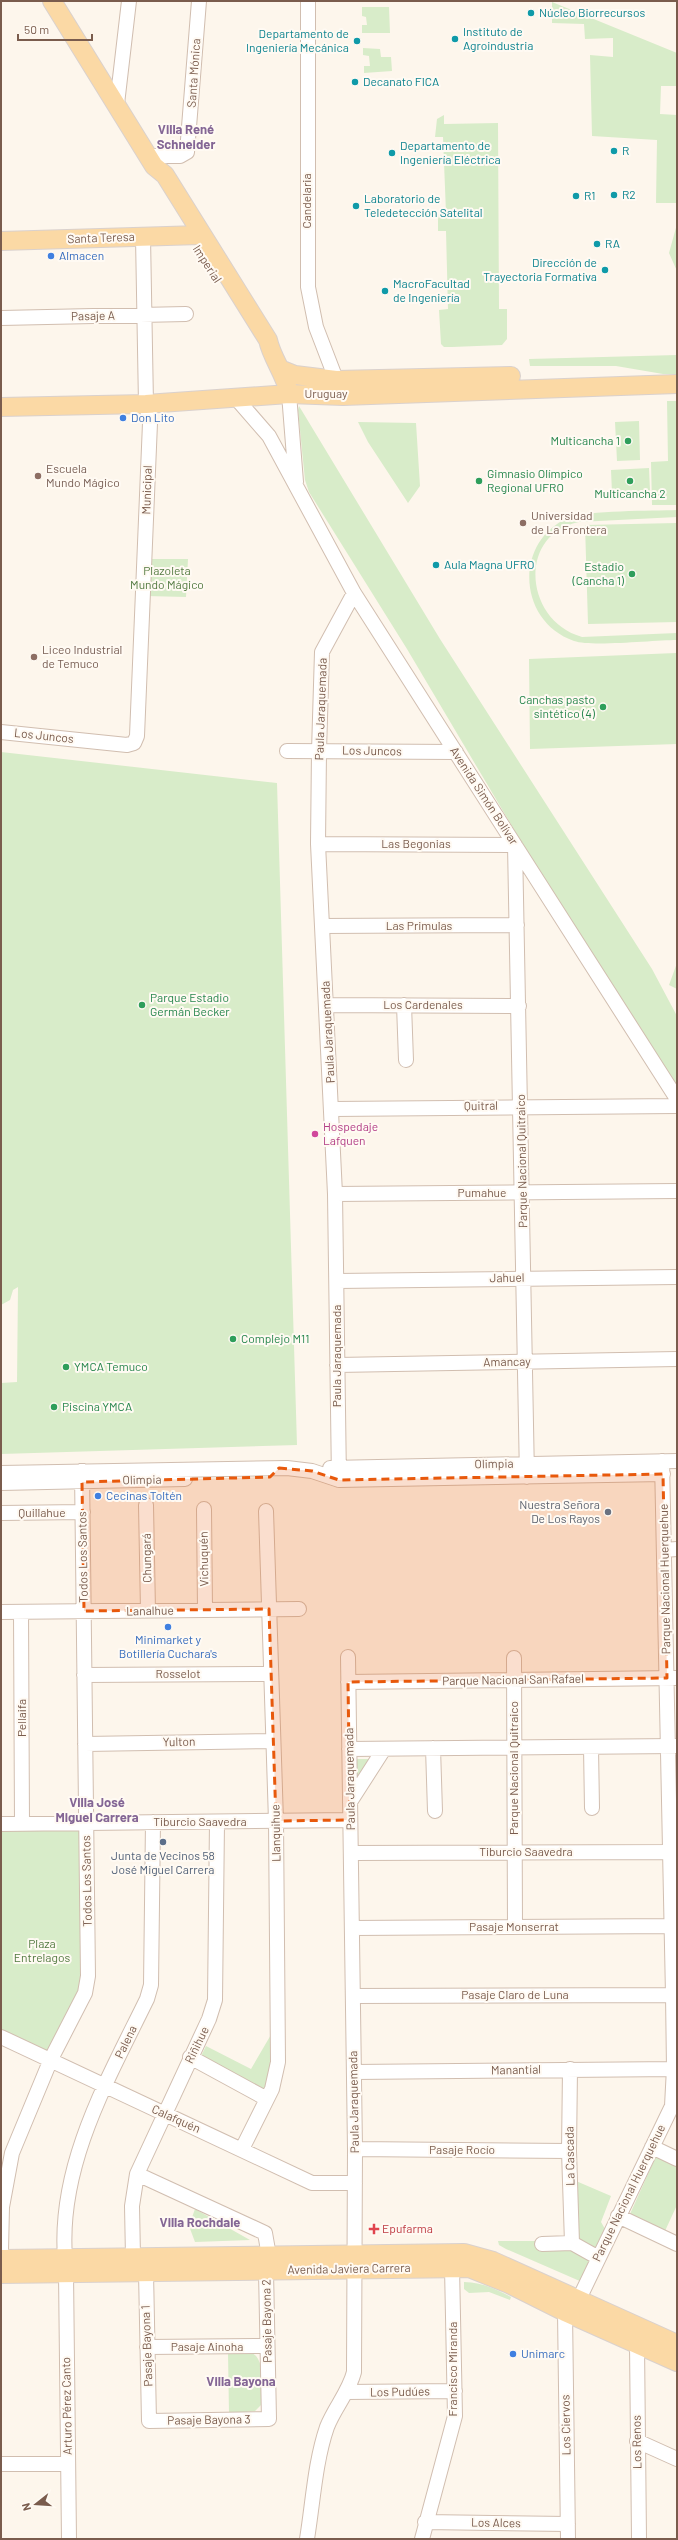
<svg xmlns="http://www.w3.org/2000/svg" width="678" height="2540" viewBox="0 0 678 2540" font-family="Barlow,sans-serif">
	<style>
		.green { fill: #d8ecc9 }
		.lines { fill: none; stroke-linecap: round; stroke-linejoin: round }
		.minor-casing { stroke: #d1beb0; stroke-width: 16 }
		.major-casing { stroke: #dad1cd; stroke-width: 20 }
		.minor { stroke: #fff; stroke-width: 14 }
		.major { stroke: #fbd9a5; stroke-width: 18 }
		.marked { fill: #e8590c; fill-opacity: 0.2; stroke: #e8590c; stroke-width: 3; stroke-dasharray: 8 5; stroke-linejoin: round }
		.culture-dot { fill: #0f9aa8; stroke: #fffaf3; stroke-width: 1.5 }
		.shop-dot { fill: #3f7fe0; stroke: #fffaf3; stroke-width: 1.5 }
		.leisure-dot { fill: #2e9e5b; stroke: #fffaf3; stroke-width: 1.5 }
		.education-dot { fill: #8d6e63; stroke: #fffaf3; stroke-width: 1.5 }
		.hotel-dot { fill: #d1479c; stroke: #fffaf3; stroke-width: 1.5 }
		.worship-dot { fill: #6b7280; stroke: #fffaf3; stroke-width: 1.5 }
		.service-dot { fill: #5c6f8a; stroke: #fffaf3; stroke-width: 1.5 }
		.health-dot { fill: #e0444e; stroke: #fffaf3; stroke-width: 1.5 }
		.labels { text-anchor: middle; stroke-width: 4; stroke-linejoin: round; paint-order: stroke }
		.culture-label { font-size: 12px; fill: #0d838f; stroke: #fffaf3; text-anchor: start }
		.street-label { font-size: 12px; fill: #7a5c4d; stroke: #fffaf3 }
		.shop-label { font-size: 12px; fill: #366cbe; stroke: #fffaf3; text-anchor: start }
		.leisure-label { font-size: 12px; fill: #27864d; stroke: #fffaf3; text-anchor: start }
		.education-label { font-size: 12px; fill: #785e54; stroke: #fffaf3; text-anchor: start }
		.park-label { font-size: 12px; fill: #537a41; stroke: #fffaf3 }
		.hotel-label { font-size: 12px; fill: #b23c85; stroke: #fffaf3; text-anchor: start }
		.worship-label { font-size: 12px; fill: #5b616d; stroke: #fffaf3; text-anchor: end }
		.service-label { font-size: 12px; fill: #4e5e75; stroke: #fffaf3 }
		.health-label { font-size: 12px; fill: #be3a42; stroke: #fffaf3; text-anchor: start }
		.neighbourhood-label { font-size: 13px; font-weight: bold; fill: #846695; stroke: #fffaf3 }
	</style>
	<rect width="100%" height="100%" fill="#fdf6ec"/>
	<path class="green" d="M552 2 677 53V86H661L660 114 677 115V203H656L657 140 592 136 590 55 613 57V38L585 39 584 24 552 23Z
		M362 7H389L390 33H362V25H367L366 17 362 16Z
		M363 48 380 49 381 57H391L392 71 364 73V66H370L369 56 363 55Z
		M444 115V124L498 123 499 309H507V339L502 345 452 347H444L441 344 439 310 448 309 446 231H438V214L446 213 443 137H435L437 119Z
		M677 224V271L669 253Z
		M677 355V374H663L616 366H530L529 359Z
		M667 401H677V505H652L651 462 668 461Z
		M299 406 440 639 652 969 677 1016V1087L519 838 407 649 309 492 305 480 298 410Z
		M639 421 640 460 617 461 615 422Z
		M358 422 416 423 420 486 408 503 368 442Z
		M649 468 650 491 612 493 611 470Z
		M677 510V517L579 522C517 534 524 621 582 637L677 633V640C654 640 592 647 574 641 518 622 513 542 568 518 588 510 652 511 677 510Z
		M677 523V622L588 624 585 525Z
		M148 559H188L186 597 146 596Z
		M676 653 677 744 530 749 529 659Z
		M1 752 277 783 297 1445 1 1454V1383L17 1382 18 1287 13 1290 10 1300 1 1305Z
		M677 963V989L669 985Z
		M354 1759H370L354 1785Z
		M81 1828 85 1973 80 1992 49 2053 1 2032V1829Z
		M272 2033 274 2076 266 2092 201 2056 206 2046 251 2069Z
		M657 2154 677 2165V2205L665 2231 630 2214Z
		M576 2181 611 2196 601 2222 605 2229 595 2251 576 2241Z
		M195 2209 250 2240 195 2242 189 2226Z
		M498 2241H536L543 2247 572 2246 593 2257 582 2282 506 2249 499 2245Z
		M464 2282C481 2282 496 2289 511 2297L510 2300 489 2292 469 2293 464 2289Z
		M251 2352C267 2361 261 2389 261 2405L255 2411 229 2414 228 2353Z"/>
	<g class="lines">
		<defs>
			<path id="minor" d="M308 1V287L316 327 339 387
				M117 104 129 1
				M149 156H180L187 152 199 1
				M1 318 186 314
				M289 394 296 482
				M235 397 269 436 354 593 677 1099
				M1 732 127 745 134 743 137 736 150 423 146 404 143 237
				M287 751 456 752
				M318 844 515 845 527 1477
				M322 926 517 925
				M327 1005 519 1006
				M404 1005 406 1060
				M333 1109 677 1106
				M335 1194 677 1191
				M337 1281 677 1277
				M337 1365 677 1359
				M330 1468 677 1461
				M1 1473 287 1468 312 1471 339 1480 663 1474
				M339 1480 335 1194 318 844 319 751 322 652 354 593
				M1 1483 185 1479
				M146 1505 148 1611
				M204 1509 205 1610
				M1 1513 83 1512
				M664 1550 677 1549
				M1 1612 299 1609
				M21 1612 22 1824
				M514 1658 515 1927
				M84 1675 271 1674
				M348 1682 677 1678
				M85 1744 273 1741
				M591 1747 592 1808
				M433 1748 435 1811
				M349 1749 677 1746
				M350 1802 384 1749
				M1 1824 350 1820
				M351 1853 677 1852
				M352 1928 677 1926
				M353 1996 677 1995
				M1 2037 312 2183H355
				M190 2057 267 2099
				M570 2069 569 2151 572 2243 597 2257
				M354 2072 677 2069
				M652 2147 677 2159
				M242 2149 272 2089 278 2062 276 1821 266 1511
				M355 2149 569 2151
				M137 2174 265 2233 269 2256
				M618 2216 677 2244
				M542 2244 572 2243
				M1 2250 2 2207 12 2153 51 2059 85 1993 88 1976 82 1471
				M65 2257C58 2165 108 2079 147 1999L151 1985 153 1822
				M133 2257 132 2206 137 2174 209 2019 215 2000 217 1822
				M146 2272 149 2421 269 2419 266 2271
				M66 2273 69 2539
				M579 2299 672 2106 674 2068 673 1995 662 1461
				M565 2312 568 2539
				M637 2344 639 2539
				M147 2347 266 2346
				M346 2392 455 2391
				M637 2441 677 2459
				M1 2464H68
				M425 2522 568 2524
				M307 2539C313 2502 315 2462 327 2427 335 2407 349 2392 354 2372L355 2149 348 1657
				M422 2539 455 2416 452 2267"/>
			<path id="major" d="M52 1 154 166 165 175 268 340C272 359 286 375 289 394
				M1 241 200 235
				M280 369 295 375 336 380 511 376
				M1 407 146 404 289 394 343 396 677 384
				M1 2259 464 2253 493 2261 677 2344
				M1 2274 469 2268 509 2284 565 2312 677 2362"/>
		</defs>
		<use href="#minor" class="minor-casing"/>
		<use href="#major" class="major-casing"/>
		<use href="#minor" class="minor"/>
		<use href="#major" class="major"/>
	</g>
	<path class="marked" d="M279 1468 312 1471 339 1480 663 1474 667 1678 348 1682 350 1820 276 1821 269 1609 84 1611 82 1482 270 1477Z"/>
	<g class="culture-dot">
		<circle cx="531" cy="13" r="4"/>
		<circle cx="455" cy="39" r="4"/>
		<circle cx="357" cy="41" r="4"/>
		<circle cx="355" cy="82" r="4"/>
		<circle cx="614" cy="151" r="4"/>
		<circle cx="392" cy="153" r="4"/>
		<circle cx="614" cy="195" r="4"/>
		<circle cx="576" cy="196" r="4"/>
		<circle cx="356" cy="206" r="4"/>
		<circle cx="597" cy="244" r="4"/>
		<circle cx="605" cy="270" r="4"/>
		<circle cx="385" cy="291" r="4"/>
		<circle cx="436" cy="565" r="4"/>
	</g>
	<g class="shop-dot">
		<circle cx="51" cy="256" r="4"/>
		<circle cx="123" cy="418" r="4"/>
		<circle cx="98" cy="1496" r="4"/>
		<circle cx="168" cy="1627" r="4"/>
		<circle cx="513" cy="2354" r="4"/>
	</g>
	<g class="leisure-dot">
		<circle cx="628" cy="441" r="4"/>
		<circle cx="479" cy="481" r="4"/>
		<circle cx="630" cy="481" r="4"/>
		<circle cx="632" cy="574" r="4"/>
		<circle cx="603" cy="707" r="4"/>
		<circle cx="142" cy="1005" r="4"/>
		<circle cx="233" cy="1339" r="4"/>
		<circle cx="66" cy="1367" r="4"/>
		<circle cx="54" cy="1407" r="4"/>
	</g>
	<g class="education-dot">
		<circle cx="38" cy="476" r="4"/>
		<circle cx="523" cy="523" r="4"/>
		<circle cx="34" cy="657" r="4"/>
	</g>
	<circle class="hotel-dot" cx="315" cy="1134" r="4"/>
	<circle class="worship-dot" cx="608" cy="1512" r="4"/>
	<circle class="service-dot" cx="163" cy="1842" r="4"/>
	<path class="health-dot" d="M372 2223h4v4h4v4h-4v4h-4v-4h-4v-4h4z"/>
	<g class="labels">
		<g class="culture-label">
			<text x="539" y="17">Núcleo Biorrecursos</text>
			<text x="463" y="36">Instituto de<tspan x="463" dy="14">Agroindustria</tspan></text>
			<text x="349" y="38" text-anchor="end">Departamento de<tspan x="349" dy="14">Ingeniería Mecánica</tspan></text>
			<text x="363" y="86">Decanato FICA</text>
			<text x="400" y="150">Departamento de<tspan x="400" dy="14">Ingeniería Eléctrica</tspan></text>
			<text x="622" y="155">R</text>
			<text x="622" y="199">R2</text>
			<text x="584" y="200">R1</text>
			<text x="364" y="203">Laboratorio de<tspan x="364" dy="14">Teledetección Satelital</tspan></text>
			<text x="605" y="248">RA</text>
			<text x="597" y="267" text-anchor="end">Dirección de<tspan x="597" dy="14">Trayectoria Formativa</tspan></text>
			<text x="393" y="288">MacroFacultad<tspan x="393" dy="14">de Ingeniería</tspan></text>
			<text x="444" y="569">Aula Magna UFRO</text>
		</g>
		<g class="street-label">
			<text transform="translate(194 73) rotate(-86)" y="4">Santa Mónica</text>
			<text transform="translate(307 201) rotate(-90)" y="4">Candelaria</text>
			<text transform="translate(101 238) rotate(-2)" y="4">Santa Teresa</text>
			<text transform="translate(207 264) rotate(57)" y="4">Imperial</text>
			<text transform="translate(93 316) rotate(-1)" y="4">Pasaje A</text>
			<text x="326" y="398">Uruguay</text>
			<text transform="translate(147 490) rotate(-88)" y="4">Municipal</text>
			<text transform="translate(321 709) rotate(-88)" y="4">Paula Jaraquemada</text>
			<text transform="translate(44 736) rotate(6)" y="4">Los Juncos</text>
			<text transform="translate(372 751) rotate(1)" y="4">Los Juncos</text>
			<text transform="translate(484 796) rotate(57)" y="4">Avenida Simón Bolívar</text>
			<text x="416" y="848">Las Begonias</text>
			<text x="419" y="930">Las Primulas</text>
			<text x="423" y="1009">Los Cardenales</text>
			<text transform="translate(328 1032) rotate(-93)" y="4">Paula Jaraquemada</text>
			<text transform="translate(481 1106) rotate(-1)" y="4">Quitral</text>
			<text transform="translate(522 1161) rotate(-91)" y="4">Parque Nacional Quitraico</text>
			<text x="482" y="1197">Pumahue</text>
			<text transform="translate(507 1278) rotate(-1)" y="4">Jahuel</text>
			<text transform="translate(337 1356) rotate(-90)" y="4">Paula Jaraquemada</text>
			<text transform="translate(507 1362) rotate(-1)" y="4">Amancay</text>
			<text transform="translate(494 1464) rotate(-1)" y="4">Olimpia</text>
			<text transform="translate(142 1480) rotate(-1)" y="4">Olimpia</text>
			<text x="42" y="1517">Quillahue</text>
			<text transform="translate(83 1557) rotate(-91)" y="4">Todos Los Santos</text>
			<text transform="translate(147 1558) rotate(-91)" y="4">Chungará</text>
			<text transform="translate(204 1559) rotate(-91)" y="4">Vichuquén</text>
			<text transform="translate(665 1579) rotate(-91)" y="4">Parque Nacional Huerquehue</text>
			<text transform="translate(150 1611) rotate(-1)" y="4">Lanalhue</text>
			<text x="178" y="1678">Rosselot</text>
			<text transform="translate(513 1680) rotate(-1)" y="4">Parque Nacional San Rafael</text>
			<text transform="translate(22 1718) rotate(-90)" y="4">Pellaifa</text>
			<text transform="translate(179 1742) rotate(-1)" y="4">Yulton</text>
			<text transform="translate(514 1768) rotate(-90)" y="4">Parque Nacional Quitraico</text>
			<text transform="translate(350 1779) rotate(-91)" y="4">Paula Jaraquemada</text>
			<text x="200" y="1826">Tiburcio Saavedra</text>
			<text transform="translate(276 1833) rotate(-91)" y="4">Llanquihue</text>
			<text x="526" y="1856">Tiburcio Saavedra</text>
			<text transform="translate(87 1881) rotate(-91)" y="4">Todos Los Santos</text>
			<text x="514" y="1931">Pasaje Monserrat</text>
			<text x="515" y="1999">Pasaje Claro de Luna</text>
			<text transform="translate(126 2042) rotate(-64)" y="4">Palena</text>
			<text transform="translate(197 2045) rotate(-64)" y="4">Riñihue</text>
			<text transform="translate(516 2070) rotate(-1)" y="4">Manantial</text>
			<text transform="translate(354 2102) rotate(-91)" y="4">Paula Jaraquemada</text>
			<text transform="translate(176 2119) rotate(24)" y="4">Calafquén</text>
			<text x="462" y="2154">Pasaje Rocío</text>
			<text transform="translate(570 2156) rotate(-91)" y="4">La Cascada</text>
			<text transform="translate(629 2193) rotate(-64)" y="4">Parque Nacional Huerquehue</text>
			<text transform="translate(349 2269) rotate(-1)" y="4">Avenida Javiera Carrera</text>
			<text transform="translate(267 2321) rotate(-91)" y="4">Pasaje Bayona 2</text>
			<text transform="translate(147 2346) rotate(-92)" y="4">Pasaje Bayona 1</text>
			<text x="207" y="2351">Pasaje Ainoha</text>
			<text transform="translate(453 2369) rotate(-90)" y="4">Francisco Miranda</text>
			<text transform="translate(400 2392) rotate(-1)" y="4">Los Pudúes</text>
			<text transform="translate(67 2406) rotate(-91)" y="4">Arturo Pérez Canto</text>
			<text transform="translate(209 2420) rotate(-1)" y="4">Pasaje Bayona 3</text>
			<text transform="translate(566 2425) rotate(-91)" y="4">Los Ciervos</text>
			<text transform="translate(637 2442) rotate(-91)" y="4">Los Renos</text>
			<text transform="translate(496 2523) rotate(1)" y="4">Los Alces</text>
		</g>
		<g class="shop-label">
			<text x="59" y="260">Almacen</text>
			<text x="131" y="422">Don Lito</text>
			<text x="106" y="1500">Cecinas Toltén</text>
			<text x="168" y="1644" text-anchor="middle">Minimarket y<tspan x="168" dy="14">Botillería Cuchara's</tspan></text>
			<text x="521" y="2358">Unimarc</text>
		</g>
		<g class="leisure-label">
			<text x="620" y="445" text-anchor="end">Multicancha 1</text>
			<text x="487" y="478">Gimnasio Olímpico<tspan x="487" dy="14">Regional UFRO</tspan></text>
			<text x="630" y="498" text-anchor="middle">Multicancha 2</text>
			<text x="624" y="571" text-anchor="end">Estadio<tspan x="624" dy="14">(Cancha 1)</tspan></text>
			<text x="595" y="704" text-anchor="end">Canchas pasto<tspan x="595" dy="14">sintético (4)</tspan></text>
			<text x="150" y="1002">Parque Estadio<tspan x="150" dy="14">Germán Becker</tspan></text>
			<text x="241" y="1343">Complejo M11</text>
			<text x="74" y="1371">YMCA Temuco</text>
			<text x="62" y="1411">Piscina YMCA</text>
		</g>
		<g class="education-label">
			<text x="46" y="473">Escuela<tspan x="46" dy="14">Mundo Mágico</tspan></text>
			<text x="531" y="520">Universidad<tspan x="531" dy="14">de La Frontera</tspan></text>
			<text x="42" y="654">Liceo Industrial<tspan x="42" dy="14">de Temuco</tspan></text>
		</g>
		<g class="park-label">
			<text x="167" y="575">Plazoleta<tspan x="167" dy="14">Mundo Mágico</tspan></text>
			<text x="42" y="1948">Plaza<tspan x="42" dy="14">Entrelagos</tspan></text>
		</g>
		<g class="hotel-label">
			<text x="323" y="1131">Hospedaje<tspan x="323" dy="14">Lafquen</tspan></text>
		</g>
		<g class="worship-label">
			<text x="600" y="1509">Nuestra Señora<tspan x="600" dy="14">De Los Rayos</tspan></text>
		</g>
		<g class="service-label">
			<text x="163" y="1860">Junta de Vecinos 58<tspan x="163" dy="14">José Miguel Carrera</tspan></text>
		</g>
		<g class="health-label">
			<text x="382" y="2233">Epufarma</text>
		</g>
		<g class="neighbourhood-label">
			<text x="186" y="134">Villa René<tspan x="186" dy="15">Schneider</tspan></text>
			<text x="97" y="1807">Villa José<tspan x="97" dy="15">Miguel Carrera</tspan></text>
			<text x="200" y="2227">Villa Rochdale</text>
			<text x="241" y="2386">Villa Bayona</text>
		</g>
	</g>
	<rect width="678" height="2540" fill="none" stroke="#7a5c4d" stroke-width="4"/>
	<g transform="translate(36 2504) rotate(253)" stroke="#fffaf3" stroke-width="3" paint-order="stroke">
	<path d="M0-3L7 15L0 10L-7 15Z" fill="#7a5c4d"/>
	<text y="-6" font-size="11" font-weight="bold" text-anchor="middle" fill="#7a5c4d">N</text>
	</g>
	<path d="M18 34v6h74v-6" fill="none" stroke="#7a5c4d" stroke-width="2"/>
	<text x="24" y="34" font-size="12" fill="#7a5c4d" stroke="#fffaf3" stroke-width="3" paint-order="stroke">50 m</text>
</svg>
